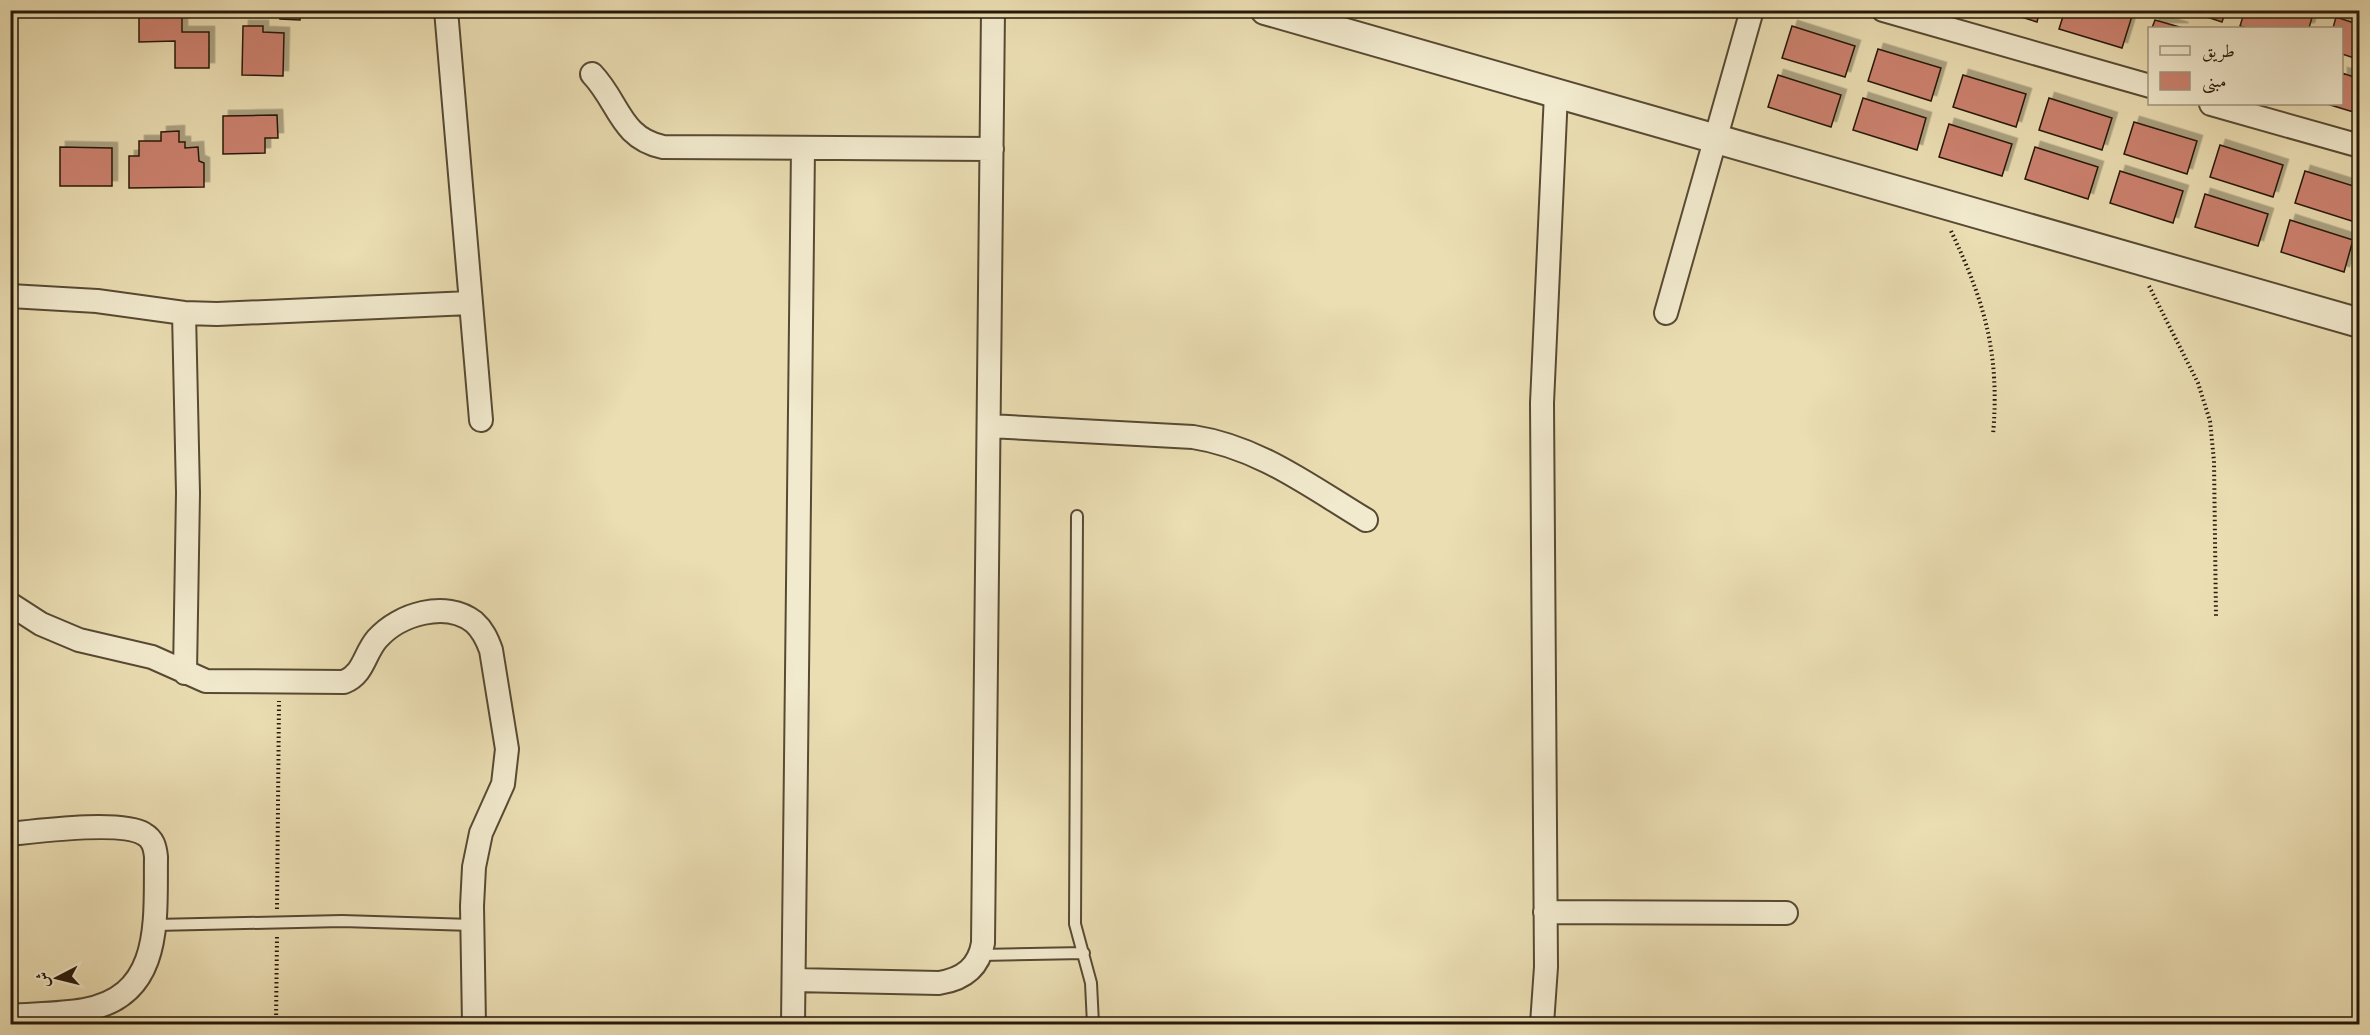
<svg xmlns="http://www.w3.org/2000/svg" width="2370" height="1035" viewBox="0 0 2370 1035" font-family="'IM FELL Great Primer',Amiri,serif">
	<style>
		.building { fill: #cd826f; stroke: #261808; stroke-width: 1.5; filter: url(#shadow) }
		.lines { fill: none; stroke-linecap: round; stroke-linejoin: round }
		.service-casing { stroke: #574a33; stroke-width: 14 }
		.minor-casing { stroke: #574a33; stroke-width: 26 }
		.tertiary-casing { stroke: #574a33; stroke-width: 32 }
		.path { stroke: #261808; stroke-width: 4; stroke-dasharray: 1.5 3; stroke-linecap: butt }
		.service { stroke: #f2eace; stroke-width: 10 }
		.minor { stroke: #f2eace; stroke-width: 22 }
		.tertiary { stroke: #f2eace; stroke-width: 28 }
	</style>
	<defs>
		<filter id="shadow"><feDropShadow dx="5.5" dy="-5.5" stdDeviation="0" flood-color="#0004"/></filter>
	</defs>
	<rect width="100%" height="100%" fill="#ebdeb3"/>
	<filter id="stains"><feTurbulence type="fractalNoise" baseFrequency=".00333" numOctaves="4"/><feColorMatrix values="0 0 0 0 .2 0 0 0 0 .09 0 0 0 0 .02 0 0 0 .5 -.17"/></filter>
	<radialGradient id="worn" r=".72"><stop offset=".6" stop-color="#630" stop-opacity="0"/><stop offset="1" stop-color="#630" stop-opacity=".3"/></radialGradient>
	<path class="building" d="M139 10H182V32H209V68H175V41L139 42Z
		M280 10H300V20L280 19Z
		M1999 10H2040L2037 22Z
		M2065 10H2114L2132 16 2122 48 2059 29Z
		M2186 10H2226L2222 22Z
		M2245 10H2302L2313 14 2309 28H2247L2240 26Z
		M2336 17 2360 25V60L2342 54V28H2333Z
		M2155 20 2183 28H2152Z
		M243 26H263V32L284 33 283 76 242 75Z
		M1792 26 1855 46 1845 77 1782 58Z
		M1878 49 1941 68 1931 101 1868 81Z
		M2342 73 2360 79V114L2327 104H2342Z
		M1778 75 1841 95 1831 127 1768 107Z
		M1963 75 2026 94 2016 127 1953 107Z
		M1863 98 1926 118 1917 150 1853 130Z
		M2049 98 2112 118 2102 150 2039 130Z
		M277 115 278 138H265V153L223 154V116Z
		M2134 122 2197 141 2187 174 2124 154Z
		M1949 124 2012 144 2002 176 1939 157Z
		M179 131V142H185V148L198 147 199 161 204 163V187L129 188V156H139V141H161V132Z
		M2220 145 2283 165 2273 197 2210 177Z
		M60 147 112 148V186H60Z
		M2035 147 2098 167 2088 199 2025 179Z
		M2120 171 2183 191 2173 223 2110 203Z
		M2305 171 2360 188 2358 223 2295 203Z
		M2205 194 2268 214 2258 246 2195 227Z
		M2290 220 2353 240 2344 272 2281 252Z"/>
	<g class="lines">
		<defs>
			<path id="service" d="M1077 516 1075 924 1091 983 1093 1024
				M155 925 342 921 472 925
				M981 955 1084 953"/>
			<path id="minor" d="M446 10 481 420
				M1883 10 2150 86
				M592 74C619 102 620 138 663 147L992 149
				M2211 104 2360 146
				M10 296 97 301 184 313 217 314 470 303
				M184 313 188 493 185 673
				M1666 313 1752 10
				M989 426 1193 437C1259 447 1311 487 1366 520
				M10 604 41 624 79 640 152 657 206 681 344 682C364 674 364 654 377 639 399 614 446 600 474 622 483 630 487 639 491 650L507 749 503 784 481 833 474 867 472 906 474 1024
				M10 834C38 831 121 820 144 834 153 839 155 847 156 857 155 919 164 996 84 1010 60 1014 35 1014 10 1016
				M1545 912 1786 913
				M794 980 939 983C964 979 979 967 983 943L993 10
				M793 1024 803 148
				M1542 1024 1546 967 1542 403 1556 93"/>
			<path id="tertiary" d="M1265 10 2360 323"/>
		</defs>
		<use href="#service" class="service-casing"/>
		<use href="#minor" class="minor-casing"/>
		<use href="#tertiary" class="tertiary-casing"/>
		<path class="path" d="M1951 231C1985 303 2000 354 1993 435
			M2149 286 2198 383 2210 421 2214 461 2216 618
			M277 909 279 701
			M276 1024 277 935"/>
		<use href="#service" class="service"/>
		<use href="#minor" class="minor"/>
		<use href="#tertiary" class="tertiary"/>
	</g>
	<rect width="2370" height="1035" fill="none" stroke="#ebdeb3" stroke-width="36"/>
	<rect x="12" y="12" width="2346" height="1011" fill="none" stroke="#261808" stroke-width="3"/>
	<rect x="18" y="18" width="2334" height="999" fill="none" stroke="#261808" stroke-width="1.5"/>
	<rect x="2148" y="27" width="195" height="78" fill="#f2eace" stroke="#a0967f" stroke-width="1.5"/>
	<rect x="2160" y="46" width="30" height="9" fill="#f2eace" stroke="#a0967f" stroke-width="1.5"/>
	<text x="2202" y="57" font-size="18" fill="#261808">طريق</text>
	<rect x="2160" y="72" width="30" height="18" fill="#cd826f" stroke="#a0967f" stroke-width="1.5"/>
	<text x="2202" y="87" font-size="18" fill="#261808">مبنى</text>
	<g transform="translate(57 978) rotate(263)" stroke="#f2eace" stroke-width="4.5" paint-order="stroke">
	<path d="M0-4.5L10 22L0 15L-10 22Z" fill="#261808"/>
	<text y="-9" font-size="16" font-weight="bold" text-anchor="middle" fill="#261808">ش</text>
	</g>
	<rect width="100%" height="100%" filter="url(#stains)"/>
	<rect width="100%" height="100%" fill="url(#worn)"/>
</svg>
